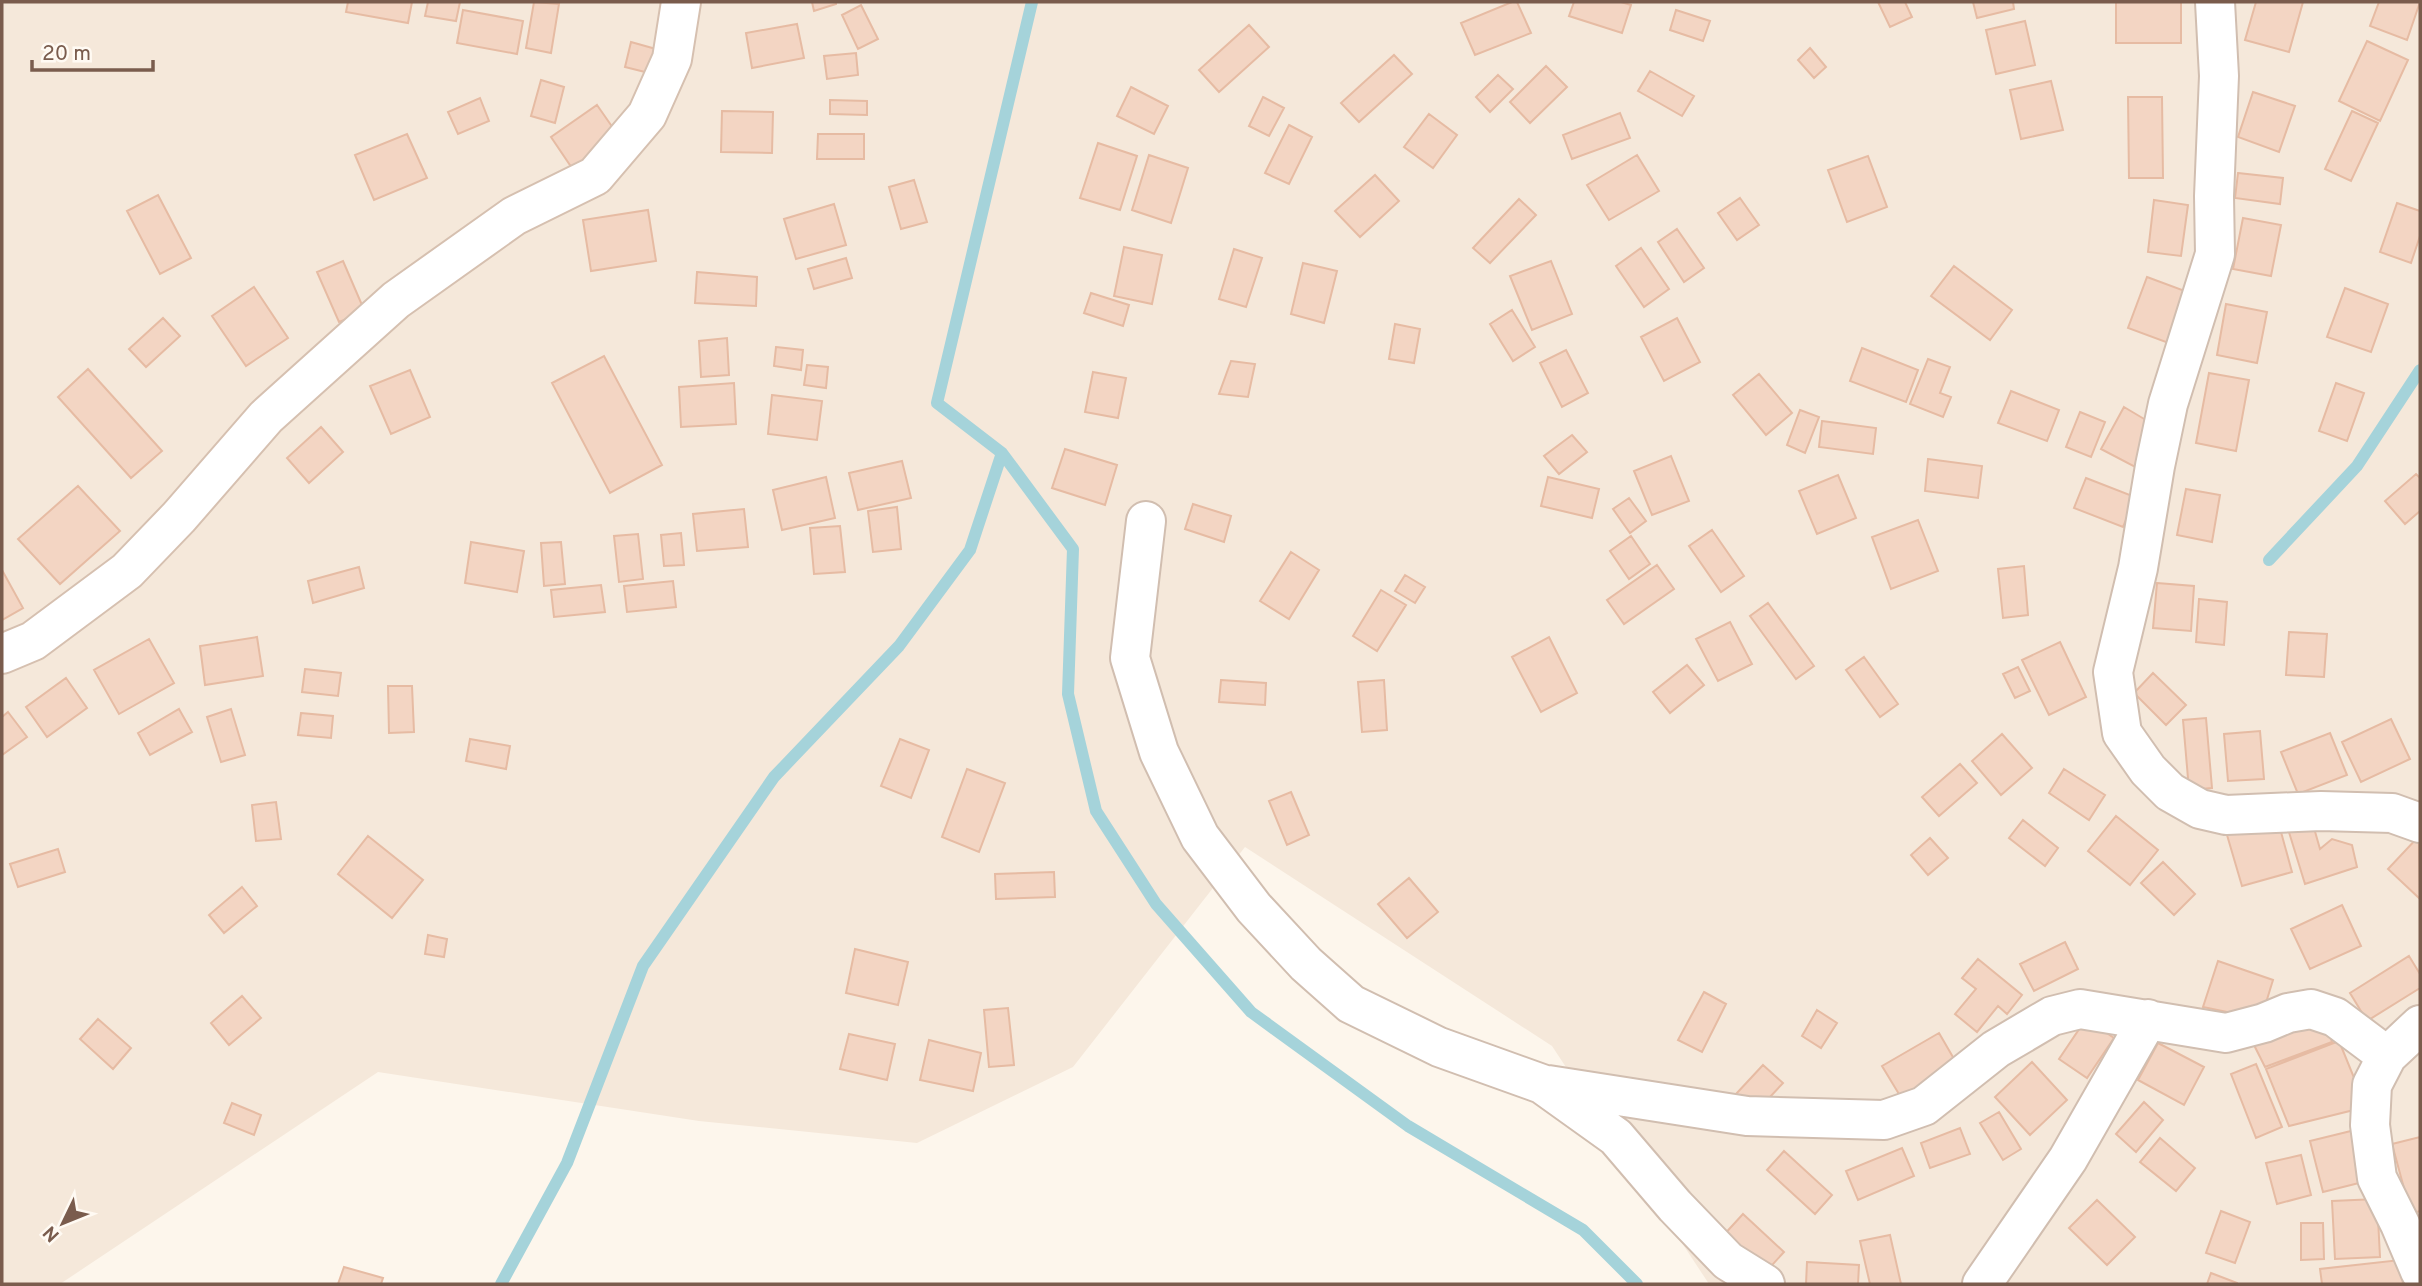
<svg xmlns="http://www.w3.org/2000/svg" width="2422" height="1286" viewBox="0 0 2422 1286" font-family="Overpass,sans-serif">
	<style>
		.residential { fill: #f5e8da }
		.lines { fill: none; stroke-linecap: round; stroke-linejoin: round }
		.stream { stroke: #a5d3da; stroke-width: 12 }
		.building { fill: #f3d5c3; stroke: #e6bba3; stroke-width: 2 }
		.street-casing { stroke: #d1beb0; stroke-width: 42 }
		.secondary-casing { stroke: #d6c0b0; stroke-width: 42 }
		.street { stroke: #fff; stroke-width: 38 }
		.secondary { stroke: #fff; stroke-width: 38 }
	</style>
	<rect width="100%" height="100%" fill="#fdf6ec"/>
	<path class="residential" d="M2 2H2420V1284H1709L1552 1046 1245 847 1073 1067 917 1143 699 1121 378 1072 60 1284H2Z"/>
	<g class="lines">
		<path class="stream" d="M1032 2 937 403 1002 453 1073 549 1068 694 1096 811 1156 904 1251 1012 1408 1126 1583 1230 1637 1284
			M2269 560 2357 466 2420 370
			M501 1284 567 1163 643 966 774 777 899 646 970 550 1002 453"/>
	</g>
	<path class="building" d="M348 2H412L408 23 346 12Z
		M428 2H460L456 21 425 16Z
		M534 2 559 4 551 53 526 48Z
		M812 2H836V4L814 11Z
		M1512 2H1517L1531 33 1475 55 1461 23Z
		M1574 2H1621L1631 5 1622 33 1569 16Z
		M1878 2H1905L1912 17 1890 27Z
		M1973 2H2013L2014 9 1977 18Z
		M2116 2H2181V43H2116Z
		M2256 2H2303L2289 52 2245 40Z
		M2379 2H2420L2407 40 2370 26Z
		M861 5 878 39 858 49 842 15Z
		M463 10 523 21 517 54 457 43Z
		M1676 10 1710 21 1703 41 1670 30Z
		M2025 21 2035 65 1996 74 1986 30Z
		M797 24 804 58 752 68 746 33Z
		M1249 25 1269 47 1219 92 1199 70Z
		M2367 41 2408 60 2380 121 2339 101Z
		M631 42 663 51 657 75 625 67Z
		M1810 48 1826 67 1814 78 1798 60Z
		M856 53 858 75 827 79 824 56Z
		M1394 55 1412 74 1359 122 1341 103Z
		M1546 66 1567 87 1530 123 1510 102Z
		M1650 71 1694 96 1682 116 1638 91Z
		M1498 75 1513 89 1490 112 1476 97Z
		M541 80 564 87 555 123 531 116Z
		M2051 81 2063 130 2021 139 2010 90Z
		M1131 87 1168 106 1154 134 1117 116Z
		M2253 92 2295 106 2279 152 2238 137Z
		M1263 97 1284 108 1269 136 1249 126Z
		M2128 97H2162L2163 178H2129Z
		M480 98 489 121 458 134 448 112Z
		M830 100 867 101V115L830 114Z
		M597 105 620 138 574 171 551 137Z
		M722 111 773 112 772 153 721 152Z
		M2352 111 2378 123 2351 181 2325 169Z
		M1620 113 1630 138 1572 159 1563 135Z
		M1429 114 1457 135 1433 168 1404 147Z
		M1289 125 1312 137 1289 184 1265 173Z
		M407 134 427 178 374 200 355 155Z
		M818 134H864V159H817Z
		M1098 143 1137 156 1120 210 1080 198Z
		M1149 155 1188 168 1171 223 1132 210Z
		M1637 155 1659 191 1609 220 1587 185Z
		M1868 156 1887 207 1847 222 1828 170Z
		M2238 173 2283 178 2280 204 2235 198Z
		M1375 175 1399 201 1360 237 1335 211Z
		M914 180 927 222 901 229 889 187Z
		M158 195 191 258 160 274 127 211Z
		M1740 198 1759 225 1737 240 1718 213Z
		M1519 199 1536 215 1490 263 1473 248Z
		M2154 200 2188 205 2181 256 2148 252Z
		M2397 203 2420 211V236L2411 263 2380 252Z
		M834 204 846 245 796 259 784 219Z
		M648 210 656 261 591 271 583 220Z
		M2243 218 2281 225 2271 276 2233 269Z
		M1677 229 1704 268 1684 282 1658 242Z
		M1124 247 1162 255 1152 304 1114 296Z
		M1641 248 1669 289 1644 307 1616 266Z
		M1234 249 1262 258 1246 307 1219 299Z
		M846 258 852 278 814 289 808 269Z
		M343 261 365 312 339 322 317 272Z
		M1551 261 1572 314 1532 330 1510 276Z
		M1303 263 1337 271 1324 323 1291 314Z
		M1954 266 2012 310 1990 340 1931 296Z
		M697 272 757 277 756 306 695 303Z
		M2147 277 2193 294 2174 345 2128 328Z
		M254 287 288 338 246 366 212 316Z
		M2345 288 2388 304 2371 352 2327 337Z
		M1091 293 1129 305 1123 326 1084 313Z
		M2226 304 2267 312 2257 363 2217 355Z
		M1512 310 1535 347 1513 361 1490 324Z
		M163 318 180 336 146 367 129 349Z
		M1677 318 1700 362 1664 381 1641 337Z
		M1395 324 1420 329 1414 363 1389 359Z
		M727 338 729 375 701 377 699 341Z
		M776 347 803 350 801 370 774 366Z
		M1862 348 1918 370 1906 402 1850 381Z
		M1566 350 1588 393 1562 407 1540 363Z
		M604 356 662 465 610 493 552 383Z
		M1928 359 1950 367 1940 393 1951 397 1943 417 1910 404Z
		M1231 361 1255 364 1248 397 1219 394Z
		M807 365 828 367 826 388 804 385Z
		M88 369 162 451 131 478 58 397Z
		M410 370 430 417 391 434 370 386Z
		M1093 372 1126 378 1118 418 1085 412Z
		M2209 373 2249 380 2236 451 2196 443Z
		M1759 374 1792 413 1766 435 1733 395Z
		M734 383 736 424 681 427 679 387Z
		M2336 383 2364 393 2347 441 2319 431Z
		M2011 391 2059 410 2047 441 1998 423Z
		M772 395 822 401 817 440 768 434Z
		M2124 407 2161 429 2139 469 2101 449Z
		M1800 410 1819 417 1805 453 1787 445Z
		M2080 412 2105 422 2091 457 2066 447Z
		M1822 421 1876 428 1873 454 1819 447Z
		M321 427 343 452 309 483 287 458Z
		M1572 435 1587 452 1559 474 1544 456Z
		M1065 449 1117 465 1105 505 1052 488Z
		M1671 456 1689 501 1652 515 1634 471Z
		M1928 459 1982 466 1978 498 1925 491Z
		M902 461 911 498 858 510 849 473Z
		M2416 474 2420 478V511L2405 524 2385 501Z
		M1838 475 1856 518 1817 534 1799 491Z
		M826 477 835 518 782 530 773 490Z
		M1548 477 1599 489 1592 518 1541 506Z
		M2086 478 2135 497 2123 527 2074 508Z
		M78 486 120 531 60 584 18 539Z
		M2186 489 2220 495 2212 542 2177 535Z
		M1629 498 1646 521 1630 533 1613 509Z
		M1193 504 1231 516 1224 542 1185 529Z
		M897 507 901 549 873 552 868 511Z
		M744 509 748 547 697 551 693 514Z
		M1918 520 1938 571 1891 589 1872 537Z
		M840 526 845 572 814 574 810 528Z
		M1712 530 1744 576 1721 592 1689 546Z
		M681 533 684 565 664 566 661 535Z
		M638 534 643 579 619 582 614 536Z
		M1631 536 1650 564 1629 579 1610 551Z
		M471 542 524 551 517 592 465 583Z
		M561 542 565 584 544 586 541 543Z
		M1291 552 1319 570 1289 619 1260 601Z
		M1657 565 1674 589 1624 624 1607 600Z
		M2024 566 2028 615 2003 618 1998 569Z
		M359 567 364 588 313 603 308 581Z
		M2 570 23 608 2 620Z
		M1405 575 1425 587 1415 603 1395 591Z
		M673 581 676 607 627 612 624 586Z
		M2157 583 2194 586 2191 631 2153 628Z
		M601 585 605 612 554 617 551 590Z
		M1381 590 1406 605 1377 651 1353 636Z
		M2199 599 2227 602 2224 645 2196 642Z
		M1768 603 1814 666 1796 679 1750 616Z
		M1730 622 1752 664 1718 681 1696 639Z
		M2289 632 2327 634 2324 677 2286 675Z
		M257 637 263 676 205 685 200 646Z
		M1549 637 1577 693 1541 712 1512 657Z
		M149 639 174 683 119 714 94 670Z
		M2060 642 2086 697 2049 715 2022 660Z
		M1864 657 1898 704 1880 717 1846 670Z
		M1687 665 1704 685 1670 713 1653 692Z
		M2018 667 2030 691 2015 698 2003 674Z
		M305 669 341 673 338 696 302 692Z
		M2153 673 2186 705 2166 725 2134 693Z
		M66 678 87 708 47 737 26 707Z
		M1221 680 1266 683 1265 705 1219 702Z
		M1384 680 1387 730 1362 732 1358 682Z
		M388 686H412L414 732 389 733Z
		M179 709 192 732 150 755 138 733Z
		M231 709 245 755 221 762 207 717Z
		M8 712 27 737 2 755V717Z
		M301 713 333 716 331 738 298 735Z
		M2206 718 2212 788 2189 790 2183 720Z
		M2391 719 2410 759 2361 782 2342 742Z
		M2260 731 2264 779 2228 781 2224 734Z
		M2330 733 2347 775 2298 794 2281 752Z
		M2002 734 2032 768 2001 795 1972 761Z
		M470 739 510 746 506 769 466 761Z
		M900 739 929 750 911 798 881 786Z
		M1960 764 1977 783 1939 816 1922 797Z
		M967 769 1005 783 979 852 942 837Z
		M2064 769 2105 795 2089 820 2049 793Z
		M1291 792 1309 835 1287 845 1269 801Z
		M276 802 281 839 256 841 252 805Z
		M2116 816 2158 850 2130 885 2088 851Z
		M2023 820 2058 848 2045 866 2009 838Z
		M2278 821 2292 872 2242 886 2227 835Z
		M2312 821 2320 849 2332 839 2352 845 2357 867 2305 884 2288 829Z
		M368 836 423 880 392 918 338 874Z
		M2419 836 2420 896 2419 898 2388 869Z
		M1930 838 1948 858 1928 875 1911 855Z
		M58 849 65 872 18 887 10 864Z
		M2163 862 2195 894 2174 915 2141 883Z
		M1054 872 1055 897 996 899 995 874Z
		M1409 878 1438 912 1407 938 1378 904Z
		M242 887 257 906 224 933 209 915Z
		M2342 905 2361 946 2310 969 2291 929Z
		M428 935 447 939 444 957 425 954Z
		M2065 942 2078 969 2034 991 2020 964Z
		M855 949 908 962 898 1005 846 993Z
		M2409 956 2420 974V988L2367 1021 2350 993Z
		M1978 959 2022 995 2007 1014 1998 1006 1977 1032 1955 1014 1976 989 1962 978Z
		M2218 961 2273 980 2261 1019 2203 1007Z
		M1704 992 1726 1004 1702 1052 1678 1040Z
		M242 996 261 1018 229 1045 211 1023Z
		M1008 1008 1014 1065 989 1067 984 1010Z
		M1817 1010 1837 1023 1821 1048 1802 1036Z
		M98 1019 131 1048 113 1069 80 1039Z
		M2086 1019 2114 1038 2087 1078 2059 1059Z
		M2326 1021 2332 1042 2265 1067 2253 1043Z
		M1939 1033 1961 1071 1905 1104 1882 1066Z
		M849 1034 895 1044 887 1080 840 1069Z
		M929 1040 981 1053 973 1091 920 1080Z
		M2339 1041 2366 1107 2289 1126 2266 1069Z
		M2158 1043 2204 1067 2184 1105 2138 1080Z
		M2032 1062 2067 1100 2030 1135 1995 1097Z
		M2256 1064 2282 1127 2256 1138 2231 1074Z
		M1763 1065 1783 1083 1756 1112 1736 1094Z
		M2144 1102 2163 1120 2136 1152 2116 1134Z
		M232 1103 261 1115 254 1135 224 1123Z
		M1999 1112 2021 1149 2003 1160 1980 1123Z
		M1960 1128 1970 1154 1930 1168 1921 1143Z
		M2355 1130 2367 1181 2323 1192 2310 1141Z
		M2420 1137V1211L2411 1214 2392 1144Z
		M2160 1138 2195 1168 2176 1191 2140 1162Z
		M1902 1148 1914 1176 1858 1200 1846 1171Z
		M1784 1151 1832 1195 1815 1214 1767 1170Z
		M2301 1155 2311 1195 2277 1204 2266 1163Z
		M2377 1199 2380 1257 2335 1259 2332 1201Z
		M2097 1200 2135 1237 2107 1265 2069 1228Z
		M2221 1211 2250 1222 2235 1263 2206 1253Z
		M1743 1214 1784 1252 1763 1275 1721 1238Z
		M2301 1223H2323L2324 1259 2301 1260Z
		M1890 1235 1901 1284H1870L1860 1241Z
		M2400 1260 2403 1284H2322L2320 1269Z
		M1807 1262 1859 1265 1858 1284H1806Z
		M344 1267 383 1278 381 1284H338Z
		M2211 1273 2237 1283V1284H2207Z"/>
	<g class="lines">
		<defs>
			<path id="street" d="M2215 2 2219 76 2214 196 2215 254 2168 404 2155 466 2138 568 2113 672 2122 733 2148 770 2170 792 2200 809 2226 815 2321 811 2392 813 2420 823
				M1146 521 1130 658 1159 752 1200 837 1254 908 1306 964 1351 1004 1439 1047 1542 1084 1616 1137 1675 1206 1728 1261 1765 1284
				M2420 1025 2387 1056 2372 1085 2370 1125 2377 1178 2400 1224 2420 1271
				M1548 1085 1747 1116 1884 1120 1924 1106 1996 1049 2052 1016 2080 1009 2226 1033 2264 1023 2288 1013 2311 1009 2335 1017 2387 1056
				M1982 1284 2068 1159 2148 1019"/>
			<path id="secondary" d="M2 654 33 641 127 571 179 517 266 417 396 300 514 216 595 176 647 115 672 59 681 2"/>
		</defs>
		<use href="#street" class="street-casing"/>
		<use href="#secondary" class="secondary-casing"/>
		<use href="#street" class="street"/>
		<use href="#secondary" class="secondary"/>
	</g>
	<rect width="2422" height="1286" fill="none" stroke="#7a5c4d" stroke-width="7"/>
	<g transform="translate(63 1223) rotate(227)" stroke="#fffaf3" stroke-width="5" paint-order="stroke">
	<path d="M0-5L12 26L0 18L-12 26Z" fill="#7a5c4d"/>
	<text y="-10" font-size="19" font-weight="bold" text-anchor="middle" fill="#7a5c4d">N</text>
	</g>
	<path d="M32 60v10h121v-10" fill="none" stroke="#7a5c4d" stroke-width="3.5"/>
	<text x="42" y="60" font-size="21" fill="#7a5c4d" stroke="#fffaf3" stroke-width="5" paint-order="stroke">20 m</text>
</svg>
